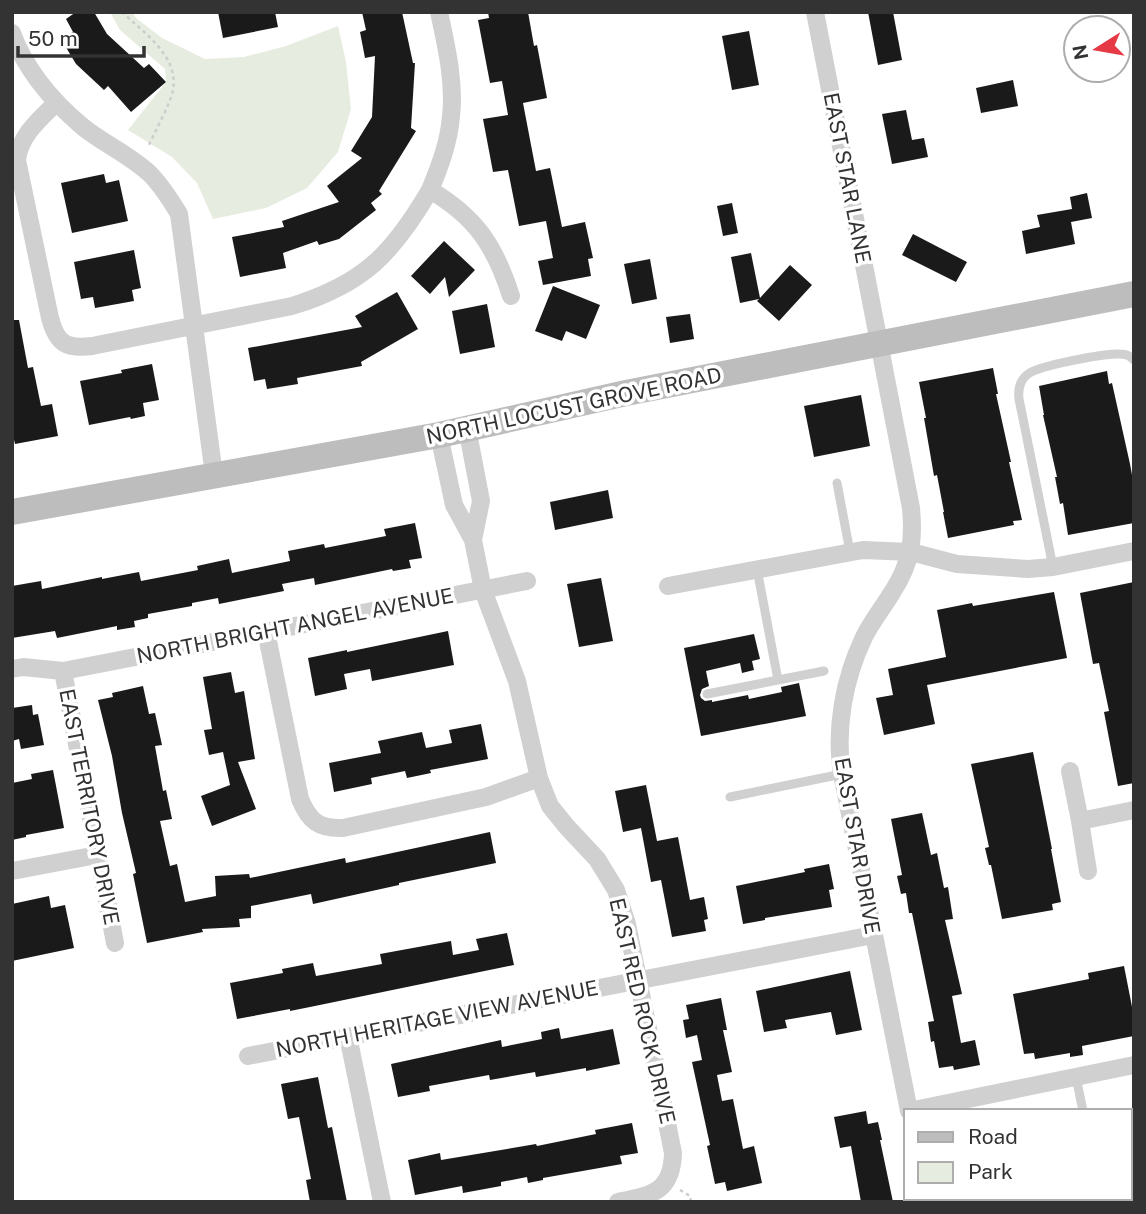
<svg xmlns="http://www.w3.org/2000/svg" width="1146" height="1214" viewBox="0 0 1146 1214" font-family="'Public Sans',sans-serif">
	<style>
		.green { fill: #e6ecdf }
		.building { fill: #1a1a1a }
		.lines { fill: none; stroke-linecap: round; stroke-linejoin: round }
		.path { stroke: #cdcdcd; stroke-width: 2.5; stroke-dasharray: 3.5 3.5; stroke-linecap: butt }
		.lane { stroke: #d0d0d0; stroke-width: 9 }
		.street { stroke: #d0d0d0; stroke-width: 18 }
		.secondary { stroke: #bdbdbd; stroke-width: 26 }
		.labels { text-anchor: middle; stroke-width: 7; stroke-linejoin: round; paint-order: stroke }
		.street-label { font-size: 21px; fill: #333; stroke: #fff }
	</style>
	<rect width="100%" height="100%" fill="#fff"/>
	<path class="green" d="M110 12H132L136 18 162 38 205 59 244 57 286 46 338 26 346 62 351 109 338 152 307 188 266 208 213 219 197 183 172 157 128 130 166 82 165 69 120 30Z"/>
	<path class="building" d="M76 12H94L107 34 144 68 149 64 166 82 131 112 108 86 104 90 76 64 61 39 73 32 66 19Z
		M218 12H275L278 27 223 38Z
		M362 12H402L413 63H415L411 128 416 131 379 191 382 194 371 203 376 210 339 239 319 245 317 241 283 253 286 268 240 277 232 237 284 227 282 221 339 202 327 186 362 158 351 151 372 117 375 56 365 58 360 32 366 30Z
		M488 12H528L534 46 537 45 547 98 523 103 536 171 550 168 562 227 585 222 593 258 588 259 591 276 543 285 538 261 553 258 546 221 519 226 508 170 493 172 483 119 508 115 502 81 490 83 478 20 489 18Z
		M868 12H893L902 60 878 65Z
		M749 31 759 85 732 90 722 36Z
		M1013 80 1018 106 981 113 976 88Z
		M906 110 912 140 924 138 928 157 892 164 882 114Z
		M104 174 106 183 119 180 128 221 72 233 61 183Z
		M1087 193 1092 218 1071 222 1075 244 1026 254 1022 231 1040 227 1037 215 1072 209 1070 197Z
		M732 203 738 233 723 236 717 206Z
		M913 234 967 262 956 282 902 255Z
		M444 241 475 270 449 297 445 277 430 294 411 276Z
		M134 250 141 288 132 290 134 301 95 308 93 297 81 299 74 262Z
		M751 253 760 298 790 265 812 285 779 321 757 301 759 299 740 303 731 257Z
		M650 259 657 299 632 304 624 264Z
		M553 286 600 305 586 339 566 331 562 341 535 331Z
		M397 292 418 329 361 362 362 366 297 378 298 384 267 389 265 379 254 381 248 348 362 327 355 316Z
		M487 304 495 347 460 354 452 311Z
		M690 314 694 339 670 343 666 317Z
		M12 320H19L28 368 33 367 41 406 52 404 58 436 15 444 12 431Z
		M152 364 159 400 143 403 145 416 131 419 130 417 89 425 80 381 122 373 121 370Z
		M993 368 998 394H996L1011 462H1009L1022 520 1013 521 1014 525 948 538 943 512H944L937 475 934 476 924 418H926L919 382Z
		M1107 371 1109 384 1112 383 1130 464 1134 486V523L1068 535 1063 503 1060 504 1055 477H1057L1043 415H1044L1039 386Z
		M861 395 870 446 814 457 804 406Z
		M608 490 613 518 555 530 550 502Z
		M415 523 422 558 409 560 411 568 393 571 392 569 315 585 314 578 282 584 284 591 219 604 218 598 192 603V606L148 614V618L134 621 135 627 117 630V626L57 638 55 631 12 638V586L41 581 42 589 102 577V579L139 572 141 581 198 570 197 566 229 559 232 573 290 561 288 551 324 544 325 548 386 536 384 529Z
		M601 578 613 641 579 647 567 584Z
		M1134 582V783L1118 786 1104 712 1109 711 1099 663 1093 664 1080 593Z
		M1054 592 1067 658 927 685 935 724 884 735 876 698 893 695 888 669 946 657 937 610 972 603 973 606Z
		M448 631 454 665 372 681 370 669 344 674 347 689 315 696 308 658 347 650V652Z
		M754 634 760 659 752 661 754 670 742 673 740 663 706 671 709 686 702 689 700 695 701 698 705 701 712 700V702L748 695 749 699 782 692 781 687 799 683 806 716 701 736 684 648Z
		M231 672 235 693 244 691 247 710 255 759 238 762 256 809 212 826 201 796 230 785 223 752 209 755 204 730 212 729 203 677Z
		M143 686 149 714 155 713 162 745 155 746 163 791 166 790 172 819 160 821 170 866 177 864 185 902 216 896 215 876 249 874 250 878 345 858 346 863 490 832 496 863 399 883V885L313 904 311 894 251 906V918L239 919 240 927 202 929 203 932 147 943 133 874 136 873 122 813 112 756 98 700 113 697 112 693Z
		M32 705 33 715 38 714 44 745 21 749 19 739 12 741V708Z
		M481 724 488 759 430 770 431 773 407 778 405 771 371 778 372 784 334 792 329 763 381 753 378 741 422 732 426 748 452 743 449 730Z
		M1033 752 1052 849H1051L1061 902 1052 904 1053 910 1002 919 991 865H989L985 848 989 847 971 764Z
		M53 770 64 828 26 835V837L12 840V783L32 779 31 774Z
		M646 785 657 841 678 837 690 900 704 897 708 919 704 920 706 931 672 937 661 880 651 882 641 828 623 832 615 791Z
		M922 813 931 855 937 853 944 888 948 887 953 919 945 920 962 994 952 996 961 1043 975 1040 980 1065 954 1070 953 1066 939 1068 934 1041 931 1042 928 1022 934 1021 912 913H909L906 893 901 894 897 876 902 875 891 819Z
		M829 864 834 889 829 890 832 907 765 918V920L743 924 736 886 805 872 804 869Z
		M49 896 51 908 65 905 74 948 12 961V904Z
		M507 933 514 965 310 1007 290 1011V1009L237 1019 230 983 283 973 282 969 313 963 316 976 382 964 380 954 451 941 453 955 479 950 476 939Z
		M1124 966 1134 1017V1036L1082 1046 1083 1055 1070 1057V1053L1035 1059 1034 1053 1024 1054 1013 994 1089 979 1088 973Z
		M850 971 862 1030 836 1035 831 1012 785 1020 787 1028 764 1032 756 991Z
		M721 998 727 1030H723L732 1072 717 1075 722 1101 733 1099 743 1149 754 1146 762 1183 727 1191 725 1182 715 1184 707 1146 710 1145 692 1062 702 1060 697 1035 686 1038 683 1020 689 1019 686 1005Z
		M559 1028 561 1039 613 1029 620 1064 586 1071V1068L536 1077 535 1072 490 1080 489 1075 429 1086 430 1091 398 1097 391 1064 501 1040 502 1047 542 1039 541 1032Z
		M318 1077 328 1128 332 1127 347 1202H310L306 1180 311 1179 299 1117 288 1119 281 1084Z
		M866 1111 868 1124 878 1122 882 1140H880L893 1202H861L851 1146 840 1148 834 1117Z
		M632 1123 638 1153 620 1156 622 1164 543 1178V1180L528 1183 527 1177 501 1182V1186L463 1193 462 1186 415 1195 408 1160 440 1153 441 1160 536 1144 537 1146 596 1134 595 1130Z"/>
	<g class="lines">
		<path class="path" d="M122 12C144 33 179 56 173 90 171 103 155 131 149 145
			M680 1190 690 1196 691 1202"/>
		<path class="lane" d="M837 483 850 552
			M1053 567 1019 399C1018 390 1020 380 1028 374 1038 366 1105 353 1119 354 1126 354 1129 355 1134 360
			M757 569 778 680
			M707 694 824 671
			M730 797 842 774
			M1076 1077 1083 1111
			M1100 1198 1101 1202"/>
		<path class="street" d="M439 12C446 45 455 82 451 116 449 142 440 166 430 190 476 217 495 246 511 296
			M815 12 911 508C914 540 911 563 893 591 884 606 872 621 864 637 844 679 835 728 842 774L909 1111 1134 1065
			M12 33C26 71 52 101 83 127 104 144 130 155 150 174 162 186 170 199 179 214L214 475
			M56 103C40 119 20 135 17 160L50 318C57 344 66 349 92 346L292 306C364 284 393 253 430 190
			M467 428 481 501 473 540
			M439 435 454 505 473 540 483 590 517 681 539 778 550 806 567 827 597 859 616 890 627 924 673 1153C672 1192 652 1195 618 1202
			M668 586 863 550 911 552 957 564 1028 569 1053 567 1134 551
			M266 631 300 799C309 821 319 829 343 828L486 797 539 778
			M12 669 23 667 63 671 527 581
			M63 671 115 943
			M1070 771 1080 821 1088 871
			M1080 821 1134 810
			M12 871 97 855
			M348 1036 382 1202
			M248 1056 873 935
			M927 1198 928 1202"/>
		<path class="secondary" d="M12 512 439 435 626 393 1134 294"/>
	</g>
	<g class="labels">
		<g class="street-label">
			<text transform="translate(847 178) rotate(79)" y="7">EAST STAR LANE</text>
			<text transform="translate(574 406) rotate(-12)" y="7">NORTH LOCUST GROVE ROAD</text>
			<text transform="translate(295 626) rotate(-11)" y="7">NORTH BRIGHT ANGEL AVENUE</text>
			<text transform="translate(89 807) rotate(79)" y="7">EAST TERRITORY DRIVE</text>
			<text transform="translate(857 846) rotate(80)" y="7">EAST STAR DRIVE</text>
			<text transform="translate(642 1011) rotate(77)" y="7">EAST RED ROCK DRIVE</text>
			<text transform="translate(437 1019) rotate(-11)" y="7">NORTH HERITAGE VIEW AVENUE</text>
		</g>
	</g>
	<rect width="1146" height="1214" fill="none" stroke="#333333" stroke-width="28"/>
	<rect x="904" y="1109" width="228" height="91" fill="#ffffff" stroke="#adadad" stroke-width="2"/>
	<rect x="918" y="1132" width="35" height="10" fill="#bdbdbd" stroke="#adadad" stroke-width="2"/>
	<text x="968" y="1144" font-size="21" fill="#333333">Road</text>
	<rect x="918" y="1162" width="35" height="21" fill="#e6ecdf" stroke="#adadad" stroke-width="2"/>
	<text x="968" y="1179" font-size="21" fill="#333333">Park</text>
	<g transform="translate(1097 49) rotate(259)"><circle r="33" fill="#ffffff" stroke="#adadad" stroke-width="2"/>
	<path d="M0-5L12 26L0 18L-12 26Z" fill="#e63946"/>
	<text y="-10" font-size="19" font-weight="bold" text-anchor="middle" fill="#333333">N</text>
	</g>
	<path d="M18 46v10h126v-10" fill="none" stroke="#333333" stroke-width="3.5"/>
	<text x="28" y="46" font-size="21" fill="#333333" stroke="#ffffff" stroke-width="5" paint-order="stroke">50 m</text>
</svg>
